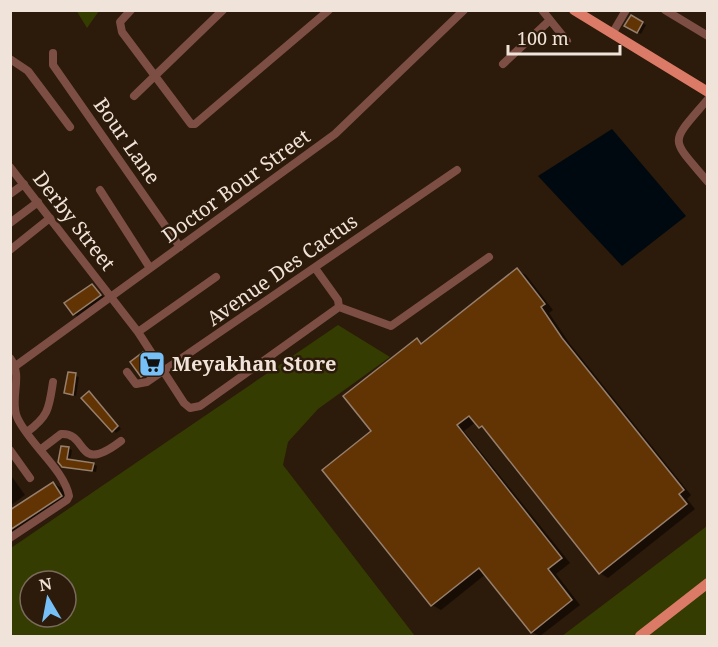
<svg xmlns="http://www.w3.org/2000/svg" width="718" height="647" viewBox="0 0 718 647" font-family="'Noto Serif',serif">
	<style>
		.green { fill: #343c02; fill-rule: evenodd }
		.water { fill: #000910 }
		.shadow { fill: #0007 }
		.building { fill: #623404; stroke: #977f6d; stroke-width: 1.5 }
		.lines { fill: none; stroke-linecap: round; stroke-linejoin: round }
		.minor { stroke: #7c4e44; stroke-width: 8 }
		.major { stroke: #db7a67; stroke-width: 10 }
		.labels { text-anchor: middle; stroke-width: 5; stroke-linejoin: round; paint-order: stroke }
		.street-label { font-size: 20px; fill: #f0e3d9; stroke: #2c1a0a }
		.poi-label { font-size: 20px; font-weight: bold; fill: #f0e3d9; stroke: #2c1a0a; text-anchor: start }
	</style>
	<rect width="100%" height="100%" fill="#2c1a0a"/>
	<path class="green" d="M76 10H99V11L87 28Z
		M338 325 390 357 318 409 288 442 283 465 415 636H11V548ZM30 581H66V617H30Z
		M707 526V636H562Z"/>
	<path class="water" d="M612 129 686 216 622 266 538 176Z"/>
	<path class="shadow" d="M631 17 646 25 641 34 626 25Z
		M517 270 526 275 553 310 549 313 570 344 691 495 687 499 695 509 608 578 600 573 489 432 476 422 464 431 570 563 556 574 580 605 540 636 532 632 486 574 441 610 432 605 324 470 373 432 417 340 423 344Z
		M92 285 106 299 80 318 74 314Z
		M143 354 149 357 159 372 148 379 142 375Z
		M69 374 79 377 76 396 66 393Z
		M93 395 121 429 116 433 83 398Z
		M68 448 72 450 70 461 93 464 97 466 96 472 63 465Z
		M10 474 25 495 10 506Z
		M53 483 62 488 70 501 10 540V512Z"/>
	<path class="building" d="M631 15 643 22 637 33 624 26Z
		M517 268 545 304 541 307 562 338 684 490 679 494 687 504 599 574 482 426 479 428 469 416 457 425 562 558 548 569 572 600 531 633 479 568 431 606 322 470 371 431 343 396 417 338 421 344Z
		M92 284 101 295 73 315 64 303Z
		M143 352 154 368 141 377 130 362Z
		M68 372 76 373 73 395 64 393Z
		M89 391 118 426 112 432 81 398Z
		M61 446 69 447 67 459 94 463 92 471 62 467 58 462Z
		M53 482 62 496 10 530V510Z"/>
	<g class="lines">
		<path class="minor" d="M131 10 120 22 122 32 191 124H195L329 10
			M542 10 567 41
			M665 10 708 36
			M612 34 626 10
			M53 53V65L180 247
			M10 59 28 71 70 127
			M503 64 550 20
			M134 96 223 10
			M708 99C669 145 669 136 708 182
			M10 167 138 332 184 403 190 408 200 406 339 307
			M100 190 150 268
			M10 194 24 184
			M10 223 38 202
			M10 250 50 218
			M315 268 338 300 339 307
			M339 307 391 326 489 257
			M138 332 216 277
			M10 358C24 376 9 398 17 417 28 443 64 469 69 496L67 500 10 538
			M10 370 335 134 464 10
			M127 372 136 384 147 382 457 170
			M27 432C49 416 49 408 53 382
			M10 450 30 478
			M40 450 61 434C89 432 75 476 121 441"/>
		<path class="major" d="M574 10 708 92
			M640 636 708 583"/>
	</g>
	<defs>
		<symbol id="supermarket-square" viewBox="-11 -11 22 22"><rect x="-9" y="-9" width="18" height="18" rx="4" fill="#76c0f7" stroke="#2c1a0a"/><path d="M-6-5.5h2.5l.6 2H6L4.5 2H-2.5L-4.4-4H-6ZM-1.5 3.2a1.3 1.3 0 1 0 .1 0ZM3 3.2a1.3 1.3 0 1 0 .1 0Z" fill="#111"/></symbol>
	</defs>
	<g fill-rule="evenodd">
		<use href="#supermarket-square" x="137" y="349" width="30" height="30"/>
	</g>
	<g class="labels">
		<g class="street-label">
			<text transform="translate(127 141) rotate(55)" y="7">Bour Lane</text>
			<text transform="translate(236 186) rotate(-36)" y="7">Doctor Bour Street</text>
			<text transform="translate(74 221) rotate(52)" y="7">Derby Street</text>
			<text transform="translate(282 270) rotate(-35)" y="7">Avenue Des Cactus</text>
		</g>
		<g class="poi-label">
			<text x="172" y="371">Meyakhan Store</text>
		</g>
	</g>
	<rect width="718" height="647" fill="none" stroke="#f0e3d9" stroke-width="24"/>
	<g transform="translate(48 599) rotate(350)"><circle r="28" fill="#2c1a0a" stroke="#7a6a5d" stroke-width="1.5"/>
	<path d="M0-4.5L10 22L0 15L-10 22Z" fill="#76c0f7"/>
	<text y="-9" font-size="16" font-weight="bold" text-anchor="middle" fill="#f0e3d9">N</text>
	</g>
	<path d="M508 45v9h112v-9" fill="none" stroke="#f0e3d9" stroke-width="3"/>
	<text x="517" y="45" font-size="18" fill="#f0e3d9" stroke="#2c1a0a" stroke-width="4.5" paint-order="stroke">100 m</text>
</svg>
